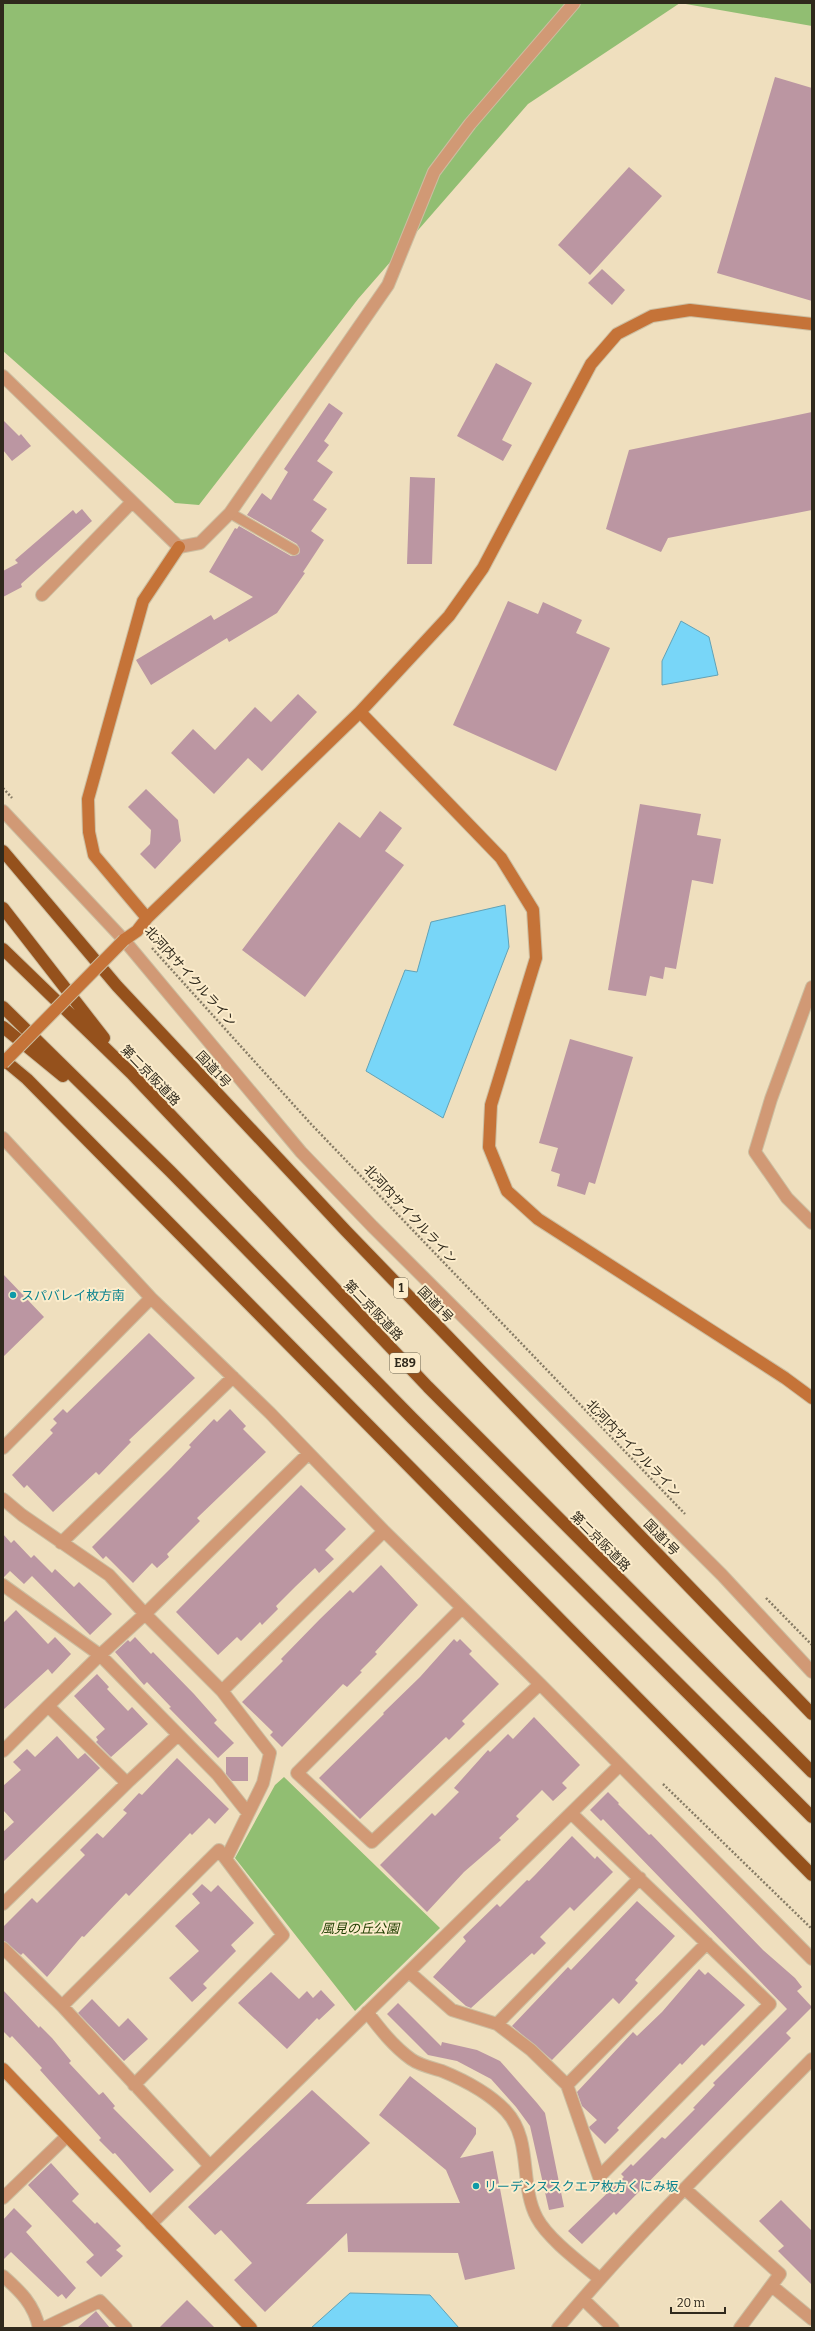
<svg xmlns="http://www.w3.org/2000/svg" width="815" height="2331" viewBox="0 0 815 2331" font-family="Bitter,'Noto Sans JP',serif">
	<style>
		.green { fill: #91be72 }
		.water { fill: #78d6f8; stroke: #62a2b6 }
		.building { fill: #bb96a2 }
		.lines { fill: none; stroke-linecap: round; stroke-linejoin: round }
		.lane-casing { stroke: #ccbea1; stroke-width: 12 }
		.street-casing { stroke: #ccbea1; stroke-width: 14 }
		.secondary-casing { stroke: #ccbea1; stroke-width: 14 }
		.highway-casing { stroke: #ccbea1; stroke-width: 14 }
		.path { stroke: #867b65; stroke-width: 2.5; stroke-dasharray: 2 2; stroke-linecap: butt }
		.lane { stroke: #d19975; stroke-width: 10 }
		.street { stroke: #d19975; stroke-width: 12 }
		.secondary { stroke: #c57338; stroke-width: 12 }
		.highway { stroke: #95511c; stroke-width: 12 }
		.secondary-bridge-casing { stroke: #ccbea1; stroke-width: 14; stroke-linecap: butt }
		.secondary-bridge { stroke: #c57338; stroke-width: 12 }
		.culture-dot { fill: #0f9aa8; stroke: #fceccb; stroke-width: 1.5 }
		.labels { text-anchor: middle; stroke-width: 4; stroke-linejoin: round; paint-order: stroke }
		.shield { fill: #fceccb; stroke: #6c6450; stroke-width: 1 }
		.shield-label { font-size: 12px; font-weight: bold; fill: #2f291c }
		.street-label { font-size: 13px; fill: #2f291c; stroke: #fceccb }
		.culture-label { font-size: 13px; fill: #0d838f; stroke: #fceccb; text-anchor: start }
		.park-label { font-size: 13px; font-style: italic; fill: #203f00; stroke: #fceccb }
	</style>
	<rect width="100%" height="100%" fill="#efdfbe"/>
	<path class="green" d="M3 3H680L528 104 358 299 199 505 175 503 3 351Z
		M680 3H812V26Z
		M284 1777 440 1928 355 2011 235 1858 275 1785Z"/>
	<path class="water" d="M681 621 709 637 718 675 662 685V661Z
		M505 905 509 947 443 1118 366 1071 405 970 417 972 431 922Z
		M350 2293 430 2295 459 2328H311Z"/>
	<path class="building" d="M775 77 812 88V301L717 273Z
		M629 167 662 196 590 275 558 245Z
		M602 269 625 290 612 305 588 283Z
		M496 363 532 383 502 440 512 445 503 461 457 436Z
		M329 403 343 413 324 441 329 445 317 461 333 472 313 500 327 509 311 531 324 540 303 572 305 573 277 613 229 642 227 638 151 685 136 660 211 615 214 620 253 597 209 572 235 528 237 529 239 526 291 556 299 554 300 550 297 544 247 515 262 493 271 500 288 472 284 469Z
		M812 412V510L668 538 661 552 606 529 629 450Z
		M3 420 19 436 21 434 31 446 12 461 3 450Z
		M410 477 435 478 432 564H407Z
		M82 509 92 521 21 584 22 587 3 597V571L18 563 15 560 73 510 76 514Z
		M508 601 538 614 543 602 582 620 576 633 610 648 556 771 453 725Z
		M298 694 317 712 262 771 248 758 214 794 171 753 193 729 215 750 255 707 271 722Z
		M146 789 178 820 181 841 155 869 140 854 150 844 151 830 128 807Z
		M640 804 701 814 697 835 721 839 713 884 692 880 676 969 665 967 663 979 650 976 646 996 608 990Z
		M380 811 402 828 385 851 404 865 305 997 242 950 339 822 360 838Z
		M570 1039 633 1057 595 1184 589 1182 585 1195 557 1186 560 1174 551 1171 558 1148 539 1143Z
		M3 1274 44 1317 3 1357Z
		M149 1333 195 1378 129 1440 131 1442 99 1475 96 1472 53 1512 27 1485 24 1488 12 1475 53 1433 50 1430 57 1423 53 1419 63 1409 67 1413Z
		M230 1409 246 1426 243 1429 266 1452 197 1518 200 1521 167 1554 169 1557 157 1568 152 1563 133 1583 106 1556 103 1559 92 1547 171 1468 191 1447 189 1445 214 1419 217 1422Z
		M301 1485 346 1529 325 1550 334 1559 319 1573 315 1568 296 1586 276 1606 278 1609 262 1625 260 1622 241 1641 237 1637 218 1655 176 1612Z
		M3 1534 11 1543 14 1540 31 1558 34 1555 52 1573 55 1569 74 1587 79 1582 112 1614 90 1635 32 1576 24 1584 10 1571 3 1578Z
		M381 1565 418 1605 375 1652 377 1654 360 1671 362 1672 347 1687 343 1684 282 1747 270 1735 273 1732 242 1702 283 1661 281 1659 320 1619 350 1590 353 1593Z
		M16 1610 48 1644 55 1637 71 1654 52 1674 48 1669 3 1710V1623Z
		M135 1637 151 1654 153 1652 194 1694 217 1720 214 1723 234 1743 218 1758 169 1708 171 1707 147 1682 144 1685 115 1652 128 1640 130 1642Z
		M454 1639 457 1642 460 1639 472 1651 469 1654 499 1684 462 1721 465 1724 449 1740 446 1737 360 1819 319 1778 384 1714 383 1713 420 1677Z
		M97 1674 109 1687 107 1689 128 1711 132 1707 148 1724 111 1757 96 1742 98 1740 96 1737 105 1729 74 1696Z
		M534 1717 580 1765 562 1783 567 1788 553 1801 542 1790 516 1816 519 1819 499 1838 501 1840 464 1872 427 1912 380 1865 432 1813 435 1816 459 1792 454 1788 488 1750 490 1752 508 1734 513 1739Z
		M57 1736 78 1759 85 1753 100 1768 3 1862V1832L14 1822 3 1810V1786L21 1770 13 1762 27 1749 35 1757Z
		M226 1757H248V1781H232L226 1774Z
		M177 1758 229 1809 215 1824 209 1818 192 1835 190 1833 129 1896 126 1893 84 1937 82 1936 47 1977 23 1953 21 1955 3 1940V1927L32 1898 37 1903 85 1855 80 1850 97 1833 103 1838 127 1813 123 1810 139 1793 142 1795Z
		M608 1792 619 1803 618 1804 649 1835 651 1834 763 1950 795 1978 802 1987 797 1991 812 2007 786 2033 791 2038 616 2215 614 2212 582 2244 568 2231 624 2177 621 2174 631 2164 633 2166 662 2137 665 2139 695 2109 693 2108 715 2085 713 2083 787 2009 634 1851 603 1819 601 1821 590 1810Z
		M572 1836 595 1859 597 1856 613 1872 574 1911 570 1907 540 1937 546 1943 534 1955 532 1953 471 2008 466 2006 433 1977 466 1941 463 1937 497 1904 500 1907 527 1880 529 1881 536 1874Z
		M202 1884 211 1892 218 1885 254 1923 231 1945 236 1951 203 1984 207 1988 192 2002 169 1978 199 1951 175 1926 200 1903 192 1894Z
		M637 1901 675 1936 635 1980 638 1983 619 2004 613 1998 552 2060 512 2026 568 1967 571 1970Z
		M699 1969 705 1975 708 1972 745 2005 704 2046 702 2044 682 2065 680 2063 617 2128 619 2130 605 2144 590 2129 589 2127 597 2120 582 2106 577 2092 633 2032 637 2036 662 2012Z
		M271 1972 299 1999 307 1991 313 1998 321 1990 335 2005 319 2020 317 2018 287 2049 238 2003Z
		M3 1990 39 2028 40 2026 52 2038 71 2061 69 2063 99 2095 103 2092 115 2106 113 2108 174 2170 150 2193 115 2153 113 2154 99 2140 101 2138 40 2070 42 2068 12 2036 10 2038 3 2031Z
		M92 1999 119 2027 128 2018 148 2039 124 2061 78 2013Z
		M398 2003 441 2046 442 2042 477 2050 500 2061 537 2103 545 2113 564 2207 549 2210 530 2126 516 2107 491 2079 457 2061 428 2055 387 2014Z
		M410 2076 476 2128V2134L460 2158 493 2151 515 2269 465 2280 458 2253 348 2252 347 2233 265 2312 234 2280 252 2263 221 2230 215 2235 188 2207 312 2090 370 2143 306 2204 460 2203 446 2170 379 2115Z
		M51 2163 79 2194 72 2201 95 2224 97 2222 121 2246 116 2250 123 2256 101 2277 86 2262 94 2255 28 2185Z
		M781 2200 812 2231V2285L778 2251 784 2246 759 2221Z
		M14 2208 32 2226 26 2232 76 2288 66 2299 62 2294 58 2297 11 2252 3 2260V2220Z
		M187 2300 215 2328H159Z
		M96 2311 110 2328H77L95 2312Z"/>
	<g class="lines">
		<defs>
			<path id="lane" d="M230 513 294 550"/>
			<path id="street" d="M3 376 179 547 200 543 230 513 388 285 434 172 470 124 574 3
				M42 595 131 503
				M3 811 124 940 301 1152 372 1226 722 1575 812 1672
				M812 987 771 1099 755 1152 787 1198 812 1223
				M3 1138 151 1298 270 1413 384 1531 540 1684 812 1959
				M3 1448 151 1298
				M308 1454 145 1614 222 1691 384 1531
				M3 1499 22 1515 109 1575 145 1614 100 1655 48 1706
				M61 1543 233 1377
				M3 1585 100 1655 217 1774 248 1813
				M462 1608 297 1773 372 1842 540 1684
				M222 1691 270 1753 263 1783 226 1859
				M3 1751 48 1706 127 1783 3 1904
				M127 1783 178 1735
				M3 1948 62 2006 210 2166
				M409 1972 452 2010 497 2024 531 2050 567 2085 599 2177 770 2004 571 1813
				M62 2006 219 1850 283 1935 134 2085
				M367 2012C380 2029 393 2046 411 2059 419 2065 432 2068 442 2071 464 2080 489 2093 506 2111 533 2140 519 2185 537 2218 548 2239 582 2264 600 2279
				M497 2024 640 1878
				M567 2085 707 1943
				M685 2189 780 2274 740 2328
				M3 2198 67 2136
				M151 2224 619 1766
				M3 2276C20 2291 34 2304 39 2328
				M772 2286 812 2319
				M583 2299 613 2328
				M44 2328 100 2301 126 2328
				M558 2328C637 2233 726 2147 812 2059"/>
			<path id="secondary" d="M360 712 501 858 533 910 536 958 491 1105 489 1147 507 1191 538 1219 785 1378 812 1398
				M147 918 94 855 89 832 88 799 143 601 179 547
				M124 940 137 931 147 918 360 712 449 616 483 568 591 364 617 334 652 316 690 310 812 324
				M3 2069 251 2328"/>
			<path id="highway" d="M3 851 117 986 346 1231 812 1714
				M3 908 104 1038
				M3 949 131 1073 428 1387 812 1772
				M3 1007 170 1171 412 1418 812 1817
				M3 1027 63 1076
				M3 1059 27 1079 812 1875"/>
		</defs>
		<use href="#lane" class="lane-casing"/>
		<use href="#street" class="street-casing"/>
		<use href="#secondary" class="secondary-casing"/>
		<use href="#highway" class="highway-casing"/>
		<path class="path" d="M3 788 12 798
			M152 948 311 1124 685 1514
			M766 1598 812 1645
			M663 1784 812 1929"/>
		<use href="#lane" class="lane"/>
		<use href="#street" class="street"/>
		<use href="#secondary" class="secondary"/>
		<use href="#highway" class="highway"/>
		<defs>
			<path id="secondary-bridge" d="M3 1063 124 940"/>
		</defs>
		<use href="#secondary-bridge" class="secondary-bridge-casing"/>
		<use href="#secondary-bridge" class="secondary-bridge"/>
	</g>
	<g class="culture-dot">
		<circle cx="13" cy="1295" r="4"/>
		<circle cx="476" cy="2186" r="4"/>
	</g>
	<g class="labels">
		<g class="shield">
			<rect x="394" y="1278" width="14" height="20" rx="3"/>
			<rect x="390" y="1353" width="30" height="20" rx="3"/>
		</g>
		<g class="shield-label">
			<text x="401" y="1292">1</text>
			<text x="405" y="1367">E89</text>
		</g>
		<g class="street-label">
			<text transform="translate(191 976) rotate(48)" y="5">北河内サイクルライン</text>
			<text transform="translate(214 1069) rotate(47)" y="5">国道1号</text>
			<text transform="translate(151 1075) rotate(46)" y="5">第二京阪道路</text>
			<text transform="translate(411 1214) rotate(47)" y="5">北河内サイクルライン</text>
			<text transform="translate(436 1304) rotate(46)" y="5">国道1号</text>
			<text transform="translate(374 1310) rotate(46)" y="5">第二京阪道路</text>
			<text transform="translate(634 1448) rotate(46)" y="5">北河内サイクルライン</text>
			<text transform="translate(662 1537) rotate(46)" y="5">国道1号</text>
			<text transform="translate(601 1541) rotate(45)" y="5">第二京阪道路</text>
		</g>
		<g class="culture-label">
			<text x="21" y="1300">スパバレイ枚方南</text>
			<text x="484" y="2191">リーデンススクエア枚方くにみ坂</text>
		</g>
		<g class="park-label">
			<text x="360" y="1933">風見の丘公園</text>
		</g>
	</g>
	<rect width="815" height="2331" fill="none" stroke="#2f291c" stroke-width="8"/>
	<path d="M671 2307v6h54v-6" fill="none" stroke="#2f291c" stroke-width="2"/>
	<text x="677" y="2307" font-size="12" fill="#2f291c" stroke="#fceccb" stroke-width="3" paint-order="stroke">20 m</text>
</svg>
